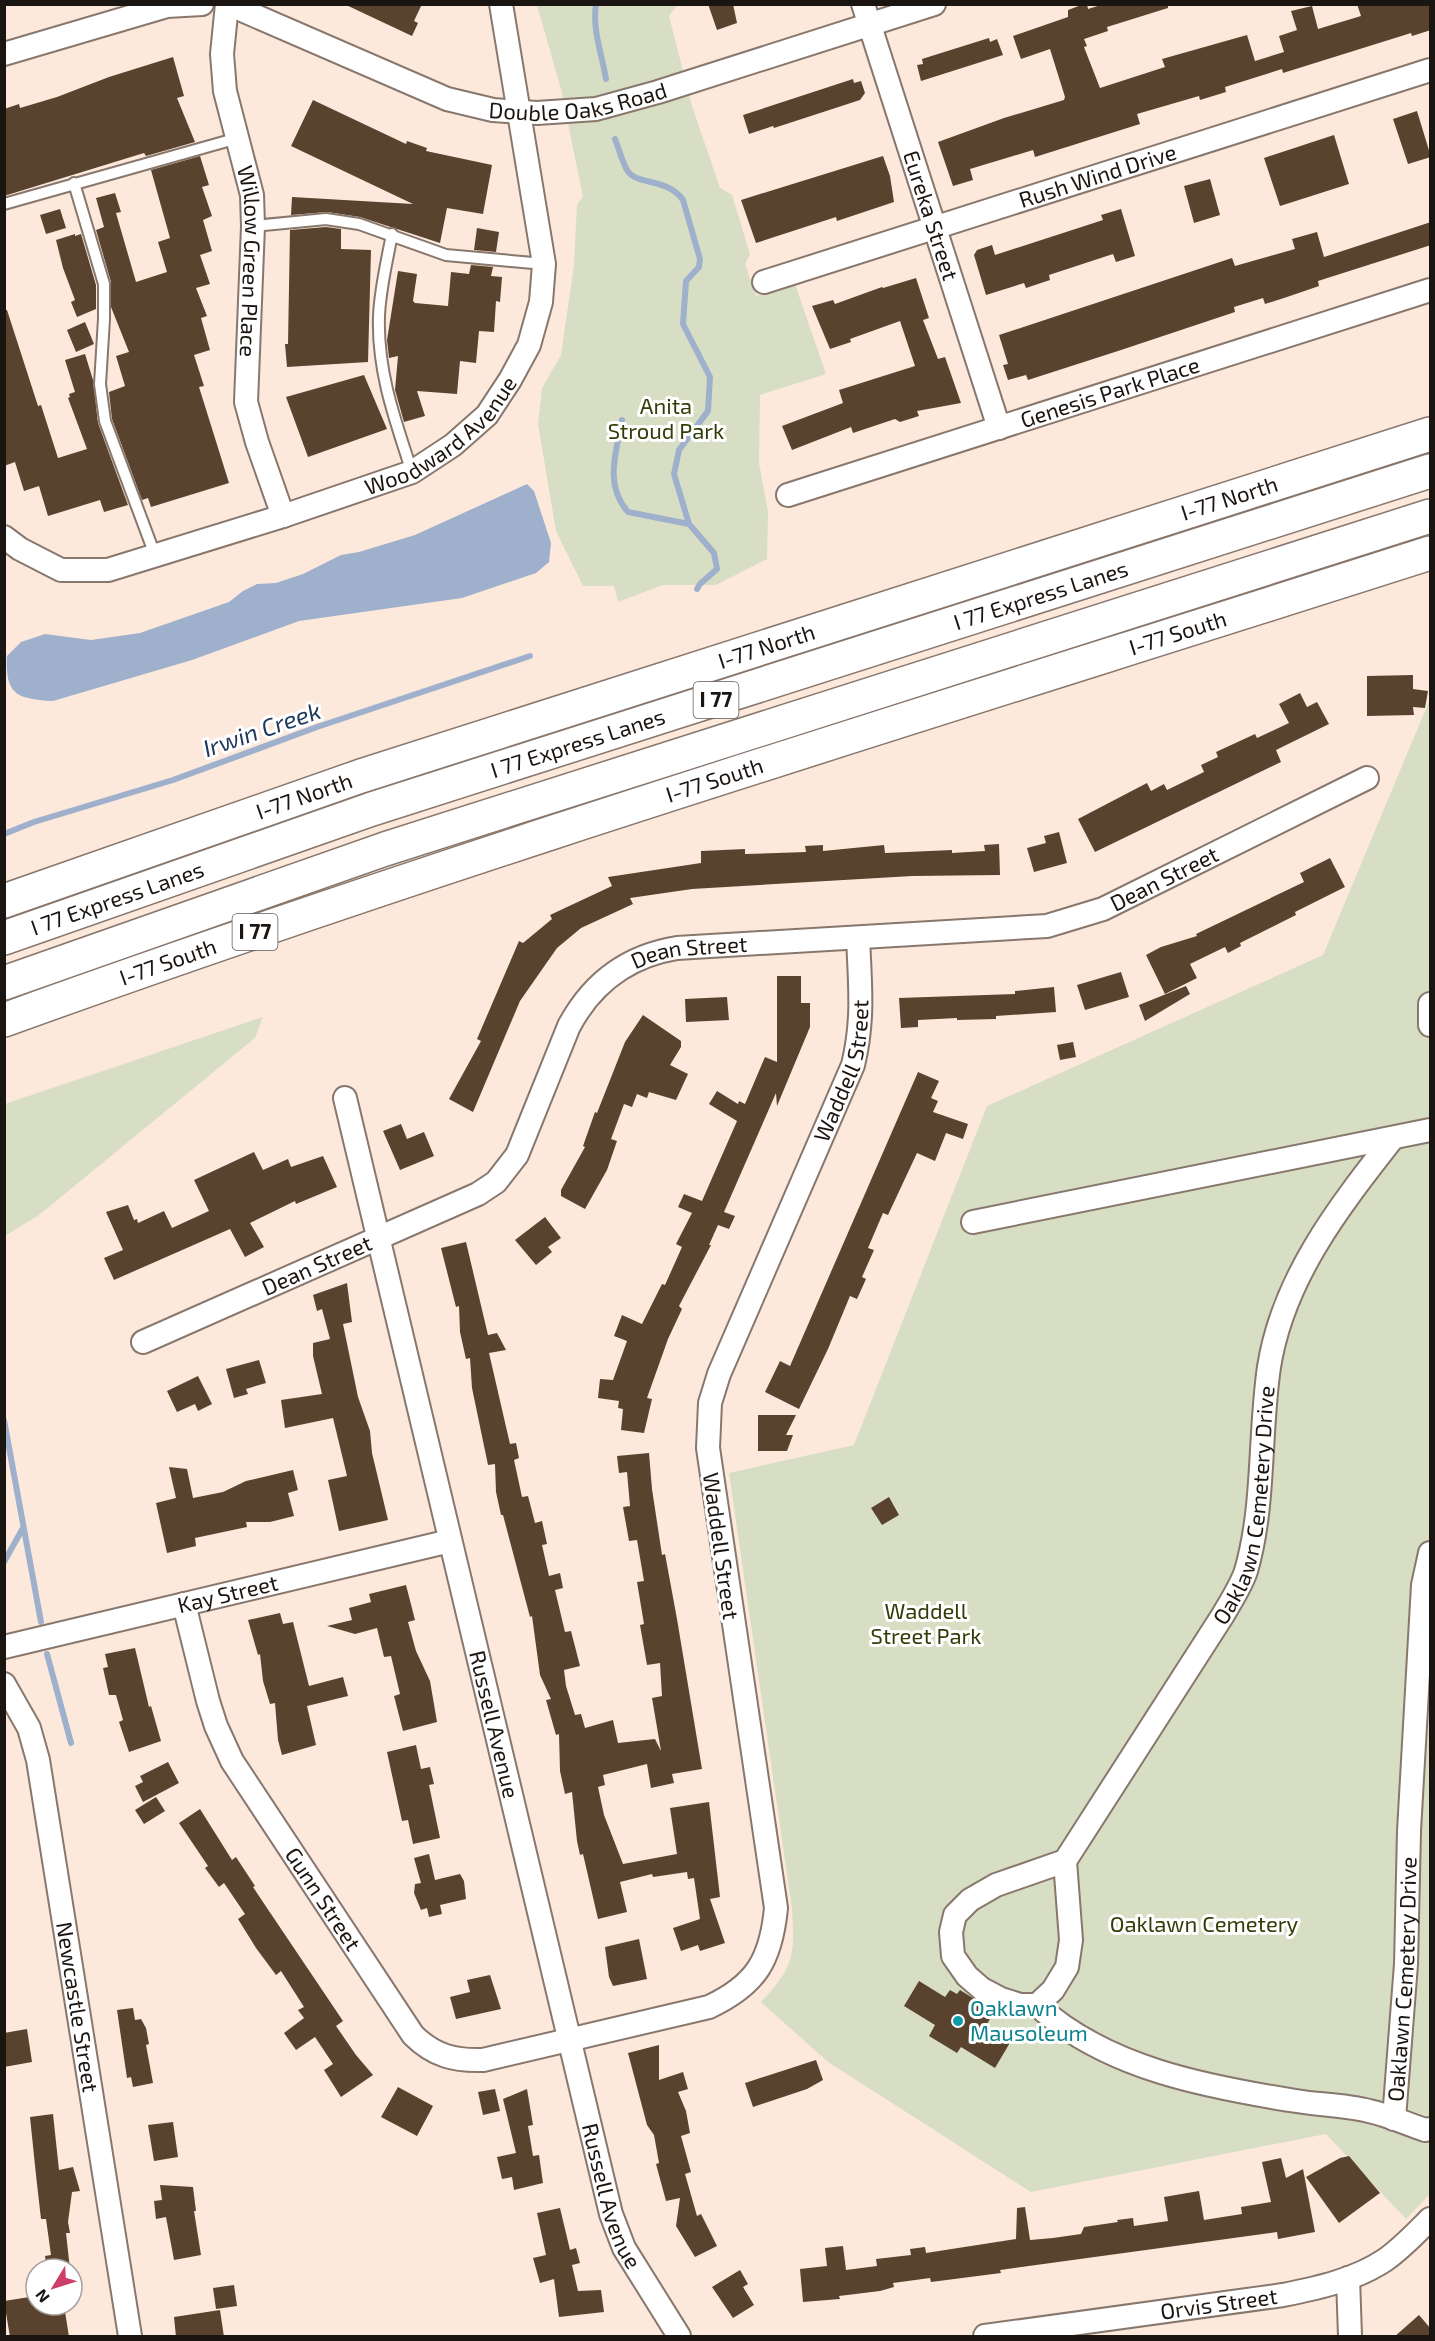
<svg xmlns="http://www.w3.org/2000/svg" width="1435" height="2341" viewBox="0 0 1435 2341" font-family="'Exo 2',sans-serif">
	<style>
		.green { fill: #d7dec4 }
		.water { fill: #9eb0cb }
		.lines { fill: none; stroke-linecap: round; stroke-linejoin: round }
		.stream { stroke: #9eb0cb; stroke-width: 6 }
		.building { fill: #59432e }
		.lane-casing { stroke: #88776c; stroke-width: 14 }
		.street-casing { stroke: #88776c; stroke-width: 26 }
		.highway-casing { stroke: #88776c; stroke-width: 36 }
		.lane { stroke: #fff; stroke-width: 10 }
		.street { stroke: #fff; stroke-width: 22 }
		.highway { stroke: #fff; stroke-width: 33 }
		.culture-dot { fill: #0f9aa8; stroke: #fff; stroke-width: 2 }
		.labels { text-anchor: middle; stroke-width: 6; stroke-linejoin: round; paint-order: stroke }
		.shield { fill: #fff; stroke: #5f5b58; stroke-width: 1.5 }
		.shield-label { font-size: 21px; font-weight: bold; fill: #1b1511 }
		.street-label { font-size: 22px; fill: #1b1511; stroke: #fff }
		.park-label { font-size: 22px; fill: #333d07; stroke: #fff }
		.culture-label { font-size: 22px; fill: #0d838f; stroke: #fff; text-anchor: start }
		.water-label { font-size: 24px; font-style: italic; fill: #1e375d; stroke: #fff }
	</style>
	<rect width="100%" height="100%" fill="#fce9dc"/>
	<path class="green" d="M537 5H677L669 16 692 106 720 188 732 195 750 254 745 264 756 296 795 284 826 374 760 395 759 463 768 511 767 559 716 585H663L618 602 614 586H583L556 531 538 424 542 388 561 355 574 265 577 204 583 197 561 89Z
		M1430 699V2194L1406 2219 1326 2134 1031 2192 828 2062 761 2002C794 1967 795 1956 792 1909L729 1473 854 1445 987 1106 1323 955Z
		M263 1017 255 1038 39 1215 5 1236V1104Z"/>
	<path class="water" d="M527 484 534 491 551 543 549 562 536 573 462 598 299 621 192 660 53 701C16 699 5 694 7 656L21 642 45 634 91 640 140 633 229 602 243 591 257 584 276 583 303 574 341 555 359 552 415 535Z"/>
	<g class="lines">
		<path class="stream" d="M596 4C592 30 602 54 606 79
			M615 139C619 149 622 161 627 170 636 186 667 177 683 200L700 259 699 267 686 281 683 324 710 377 708 411 679 450 674 474 689 524 714 553 717 569 700 584 697 589
			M622 420C616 453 604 485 628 512L689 524
			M4 834 34 822 173 780 317 727 530 656
			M4 1420 41 1622
			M4 1562 23 1528
			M47 1654 71 1743"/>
	</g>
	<path class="building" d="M344 4H422L414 21 418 23 412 36Z
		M708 4H733L737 23 717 30Z
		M1084 4H1087L1088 9 1104 4H1168V8L1107 27 1108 31 1084 39 1087 46 1084 47 1100 88 1165 67 1162 59 1247 35 1255 61 1284 52 1279 36 1297 30 1291 11 1312 6 1318 29 1361 16 1357 4H1428L1431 12V30L1412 36 1411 33 1283 73 1282 69 1225 87 1226 92 1200 100 1199 96 1137 114 1140 124 1035 157 1033 150 970 169 973 180 953 186 938 142 1004 118 1064 100 1065 97 1050 49 1021 59 1013 36 1068 17V10Z
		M989 38 990 42 997 39 1003 55 921 81 917 65 923 64 922 59Z
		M173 57 184 96 177 98 195 142 146 156 144 153 4 196V109L19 104 20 108 57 97 109 77Z
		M853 79 854 83 861 81 865 93 860 100 774 128 773 126 749 134 743 115Z
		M313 100 406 144 407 141 427 148 426 151 492 165 483 214 447 208 440 243 360 217 327 212 291 215 292 197 413 204 291 146Z
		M1417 111 1431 157 1408 164 1393 119Z
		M1334 135 1349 184 1280 206 1264 158Z
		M200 156 209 185 202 187 212 216 203 220 212 251 200 255 210 284 196 288 207 316 201 318 210 350 194 355 204 386 199 387 229 483 151 507 148 498 142 500 112 419 109 392 125 386 116 356 129 352 111 307V282L96 230 104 227 96 198 115 193 121 212 116 213 136 282 167 272 158 242 170 238 151 170Z
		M883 156 890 176 894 202 837 221 836 217 756 243 741 200Z
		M1210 179 1220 215 1194 223 1184 186Z
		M60 209 66 228 46 234 40 215Z
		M1121 209 1135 256 1116 262 1113 254 1049 275 1050 280 1026 288 1024 283 986 295 974 255 977 250 992 245 995 255 1103 220 1101 215Z
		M1431 222V245L1318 281 1319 286 1287 297 1265 304 1263 298 1234 307 1235 312 1118 351 1028 380 1026 375 1008 380 1003 365 1008 364 999 335 1232 258 1235 266 1295 249 1292 239 1317 232 1324 257Z
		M326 227 341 229V249L371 250 368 362 287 367 285 344H288L290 230Z
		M477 228 499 232 496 252 474 250Z
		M75 234V236L81 234 96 285V309L77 317 71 302 75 300 63 268 56 240Z
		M471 265 493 267 491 276 502 277 500 302 496 301 494 332 479 331 476 363 460 361 457 394 417 391 425 416 404 422 395 390 398 356 389 358 387 340 398 271 417 274 413 301 415 303 448 306 451 272 469 274Z
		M916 278 929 318 923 320 938 359 945 357 961 403 917 411 919 416 900 422 895 419 853 433 851 427 792 450 782 426 843 403 839 390 915 366 900 321 850 339 851 342 830 349 812 306 833 300 835 304 882 287 883 288Z
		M4 310H7L38 406 41 405 58 458 87 449 68 398 70 397 69 394 75 392 65 360 85 354 93 380 98 423 128 505 104 512 100 500 48 516 39 486 24 491 15 462 4 466Z
		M85 322 94 344 76 352 67 330Z
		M364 375 387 429 308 457 286 397Z
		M1413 675V689L1428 691 1425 708 1413 707 1414 715 1367 716V676Z
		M1300 693 1307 707 1317 702 1329 724 1276 750 1281 762 1095 852 1078 819 1147 783 1151 791 1164 784 1167 790 1204 772 1201 765 1218 757 1216 752 1255 734 1257 738 1289 723 1279 704Z
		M1059 832 1067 863 1034 872 1027 848 1046 843 1044 836Z
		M999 844 1000 875 912 876 692 889 630 898 633 904 581 928 557 948 520 1001 473 1112 449 1099 481 1041 477 1039 519 941 523 943 552 919 550 915 612 886 608 877 701 863V851L745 849V854L806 852 805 846 823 845V851L884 845 885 853 952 850V853L985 851 984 845Z
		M1330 858 1345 887 1295 912 1296 915 1240 943 1241 946 1228 953 1225 947 1190 964 1197 978 1165 994 1146 955 1161 947 1197 936 1196 934 1304 882 1300 873Z
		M1121 972 1129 997 1085 1010 1077 985Z
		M777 976H801V1003H810V1027L777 1106 776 1093 724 1212 735 1216 729 1229 718 1225 709 1245H711L679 1306 682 1309 668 1339 647 1398 652 1399 644 1433 621 1430 623 1409 618 1408 619 1401 598 1398 600 1379 613 1380 627 1341 614 1336 622 1315 642 1324 662 1284 665 1285 682 1247 676 1244 692 1213 678 1207 684 1194 702 1201 737 1121 709 1104 717 1091 738 1104 739 1101 745 1104 765 1057 777 1062Z
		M1186 986 1190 994 1145 1021 1139 1005Z
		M1054 987 1056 1012 996 1016V1019L957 1020V1018L918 1020V1027L901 1028 899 998 1015 994V991Z
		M727 997 729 1020 686 1022 685 999Z
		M643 1015 681 1041V1047L670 1065 688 1074 676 1100 649 1092 647 1098 637 1094 632 1107 624 1104 611 1139 617 1141 607 1170 585 1209 561 1196V1190L585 1147 583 1146 595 1112 597 1113 625 1042Z
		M1073 1042 1076 1057 1060 1060 1057 1045Z
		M918 1072 939 1081 931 1098 938 1101 933 1112 968 1124 963 1139 946 1133 935 1161 917 1153 888 1215 883 1213 868 1248 874 1250 862 1277 866 1279 857 1299 850 1296 828 1349 799 1409 765 1392 780 1361 790 1366Z
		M401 1124 407 1139 424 1132 434 1156 400 1170 383 1131Z
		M254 1152 263 1170 288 1159 291 1167 323 1156 337 1187 296 1204 295 1201 250 1223 264 1247 245 1257 230 1229 114 1280 104 1258 123 1250 106 1212 128 1205 134 1220 137 1219 138 1223 164 1211 172 1228 209 1211 194 1180Z
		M545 1217 561 1238 548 1247 552 1252 536 1265 515 1240Z
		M466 1242 488 1335 497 1333 506 1350 489 1353 510 1444 516 1443 519 1458 514 1460 522 1497 528 1496 535 1523 542 1521 547 1544 542 1545 549 1576 560 1573 563 1588 555 1590 565 1632 571 1631 580 1666 564 1670 566 1686 575 1715 581 1714 585 1728 613 1720 618 1743 655 1739 661 1751 652 1698 662 1696 660 1663 647 1665 640 1625 644 1624 637 1582 644 1581 637 1540 629 1541 623 1507 630 1506 627 1472 619 1473 617 1456 649 1453 652 1489 662 1555 665 1554 677 1619 702 1769 672 1774 674 1783 651 1788 647 1764 603 1775 605 1785 598 1787 604 1815 623 1864 677 1854 670 1808 709 1802 720 1897 710 1899 725 1943 700 1951 698 1945 681 1951 673 1928 700 1919 694 1878 688 1879 687 1872 653 1877 652 1874 620 1882 627 1912 598 1919 583 1854 580 1855 577 1841 572 1792 565 1794 560 1771 559 1734 556 1735 546 1700 551 1699 540 1675 532 1616 530 1617 503 1515H501L496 1492 495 1464 488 1465 472 1388 470 1358 466 1359 460 1332 459 1306 456 1307 441 1248Z
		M347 1283 352 1322 343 1324 358 1397 370 1431 372 1453 388 1520 339 1531 328 1480 347 1476 333 1418 285 1428 281 1400 322 1394 313 1356V1343L330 1339 322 1309 317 1311 313 1295Z
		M259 1360 266 1383 246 1389 248 1394 234 1398 226 1369Z
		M198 1376 212 1404 198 1411 195 1404 177 1412 167 1391Z
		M758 1415H796L786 1435H793L787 1451H758Z
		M169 1467 187 1469 193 1498 223 1492 246 1481 293 1470 298 1490 288 1493 294 1516 270 1522H246L247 1527 195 1538 196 1546 167 1553 156 1503 176 1498Z
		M889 1497 899 1515 882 1525 871 1508Z
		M406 1585 415 1620 408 1622 416 1651 430 1681 437 1722 403 1731 394 1696 400 1694 391 1656 384 1657 377 1628 355 1634 327 1626 352 1620 349 1608 371 1602 369 1594Z
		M280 1613 283 1624 293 1622 309 1686 343 1677 348 1696 307 1706 316 1745 282 1755 278 1740 275 1703 270 1704 263 1681 260 1654 258 1655 248 1620Z
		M135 1648 149 1707 151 1706 161 1741 129 1752 119 1722 123 1720 116 1695H109L103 1668 108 1667 105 1654Z
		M416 1745 421 1769 430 1767 434 1784 429 1785 440 1838 413 1844 408 1820 402 1821 387 1752Z
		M168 1762 179 1783 143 1802 135 1786 143 1782 140 1776Z
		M156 1797 165 1811 144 1824 135 1810Z
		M200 1809 232 1860 236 1857 255 1886 253 1887 269 1911 343 2021 336 2026 356 2055 373 2075 341 2097 324 2070 333 2064 315 2037 296 2050 284 2033 304 2018 298 2010 304 2007 281 1971 276 1975 256 1948 238 1919 245 1914 224 1883 219 1887 205 1868 208 1866 179 1823Z
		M429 1854 435 1880 460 1874 464 1881 466 1899 440 1905 442 1914 429 1917 427 1908 421 1910 414 1893 415 1884 421 1883 414 1858Z
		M639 1939 647 1979 613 1986 609 1977 605 1947Z
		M490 1975 501 2009 456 2019 450 1997 470 1992 467 1980Z
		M919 1981 945 1997 950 1990 957 1994 960 1990 987 2007 984 2012 991 2017 986 2026 1011 2041 995 2068 961 2047 957 2053 929 2036 935 2025 904 2006Z
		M133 2008 135 2020 141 2019 146 2028 149 2044 146 2045 153 2083 133 2087 131 2077 127 2078 117 2010Z
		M27 2029 32 2062 4 2067V2033Z
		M659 2045V2080L683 2072 688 2089 678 2092 686 2111 690 2133 681 2136 691 2172 685 2174 697 2216 701 2214 717 2246 695 2257 676 2226 680 2198 666 2201 656 2164 659 2163 654 2135 647 2125 628 2053Z
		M816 2060 823 2080 807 2089 753 2107 745 2083Z
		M398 2087 433 2106 417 2136 381 2117Z
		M495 2089 500 2111 483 2115 478 2092Z
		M527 2089 533 2125 528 2126 533 2156 539 2155 543 2183 514 2190 512 2177 502 2179 497 2157 516 2153 503 2099Z
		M53 2114 59 2170 73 2167 80 2191 72 2192 68 2222 70 2233H66L70 2269H47L45 2256 51 2255 46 2219H41L36 2175 30 2117Z
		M173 2122 178 2157 154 2161 148 2125Z
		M1349 2156 1380 2193 1339 2223 1306 2177 1340 2158Z
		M1281 2158 1286 2178 1303 2169 1315 2232 1278 2239 1277 2232 1000 2270 1001 2273 931 2282 930 2278 893 2283 894 2287 880 2291 839 2296 840 2299 803 2302 800 2269 827 2266 825 2248 843 2246 846 2270 877 2266 876 2259 911 2255 910 2249 925 2247 926 2253 1016 2239 1017 2208 1025 2207 1030 2240 1053 2238 1081 2234 1084 2227 1118 2222 1117 2220 1133 2218 1134 2226 1168 2221 1164 2197 1199 2191 1204 2220 1242 2214 1241 2207 1271 2202 1262 2162Z
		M160 2185 193 2187 196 2211H194L201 2255 174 2260 166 2217 156 2219 154 2201 162 2200Z
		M560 2208 570 2250 576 2248 580 2263 572 2265 578 2291 601 2290 604 2312 559 2317 554 2279 540 2283 533 2258 546 2255 537 2213Z
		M740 2270 748 2284 743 2287 754 2305 733 2318 712 2287Z
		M234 2285 237 2306 216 2309 213 2288Z
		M36 2296V2305H64L69 2337H10L4 2301Z
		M220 2310 224 2337H176L174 2317Z
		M1419 2315 1431 2329V2337H1394Z"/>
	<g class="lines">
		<defs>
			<path id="lane" d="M74 183 104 284V319L100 384 105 421 155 555
				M4 204 238 138
				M253 226 326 219 359 224 446 255 544 264
				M392 234C387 261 380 289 379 316 377 371 395 420 412 472"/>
			<g id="street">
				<path id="s1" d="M227 4 222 54 225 91 252 195 253 226 246 402 257 442 283 516"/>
				<path id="s2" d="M228 4 447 99 493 110 537 113 596 109 658 92 934 4"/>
				<path id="s3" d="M863 4 999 428"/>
				<path d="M4 54 167 6 202 4"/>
				<path id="s4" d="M764 282 1430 70"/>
				<path id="s5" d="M788 495 1430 290"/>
				<path id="s6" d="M4 537 20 549 61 570H108L283 516 412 472 453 445 487 415 510 380 529 345 541 302 544 264 501 4"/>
				<path d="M1430 1004V1025"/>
				<path id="s7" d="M345 1098 611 2214 624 2248 679 2336"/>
				<path d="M973 1222 1430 1130"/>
				<path id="s8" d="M143 1342 478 1194 496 1182 517 1155 569 1026C592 983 628 956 677 948L1047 926 1103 909 1367 778"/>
				<path id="s9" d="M184 1604 208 1701 216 1726 232 1761 413 2035C434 2056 455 2061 483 2060L709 2007C756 1985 771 1960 776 1908L708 1448 710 1403 719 1374 853 1065C864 1020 860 984 858 938"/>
				<path id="s10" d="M4 1647 450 1541"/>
				<path id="s11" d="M4 1684 29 1728 38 1760 130 2336"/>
				<path id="s12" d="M1065 1861 1071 1940 1067 1967 1053 1990 1037 2005H1020L1001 1999 982 1989 967 1976 953 1956 951 1932 955 1915 970 1900 996 1885 1065 1861 1223 1615C1231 1601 1241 1586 1246 1571 1265 1505 1259 1435 1269 1367 1283 1278 1339 1207 1393 1138"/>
				<path d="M1037 2005C1105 2068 1207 2087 1296 2101 1320 2105 1346 2105 1369 2111 1388 2115 1407 2124 1425 2130L1430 2129"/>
				<path id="s13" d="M1394 2119 1406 1964 1409 1831 1423 1585 1430 1553"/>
				<path d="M1348 2278 1350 2336"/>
				<path id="s14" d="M985 2336 1283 2295C1318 2288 1355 2280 1385 2260 1402 2248 1416 2233 1430 2219"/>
			</g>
			<g id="highway">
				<path id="s15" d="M4 901 361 776 1430 434"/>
				<path id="s16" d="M4 938 372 809 1430 471"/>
				<path d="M4 983 385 849 1430 516"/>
				<path id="s17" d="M4 1020C475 850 954 705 1430 553"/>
			</g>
		</defs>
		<use href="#lane" class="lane-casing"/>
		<use href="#street" class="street-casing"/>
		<use href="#highway" class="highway-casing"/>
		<use href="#lane" class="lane"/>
		<use href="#street" class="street"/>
		<use href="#highway" class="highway"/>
	</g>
	<circle class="culture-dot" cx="958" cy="2021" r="6"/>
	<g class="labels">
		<g class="shield">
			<rect x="693.5" y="682" width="45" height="36" rx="4.5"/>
			<rect x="232.5" y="914" width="45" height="36" rx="4.5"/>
		</g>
		<g class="shield-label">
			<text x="716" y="707">I 77</text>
			<text x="255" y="939">I 77</text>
		</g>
		<g class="street-label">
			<text dy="8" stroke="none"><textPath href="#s2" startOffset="372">Double Oaks Road</textPath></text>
			<text dy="8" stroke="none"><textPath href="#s4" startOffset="350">Rush Wind Drive</textPath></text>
			<text dy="8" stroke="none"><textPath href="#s3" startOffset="222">Eureka Street</textPath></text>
			<text dy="8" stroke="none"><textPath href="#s1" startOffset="261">Willow Green Place</textPath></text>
			<text dy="8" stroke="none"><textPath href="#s5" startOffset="338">Genesis Park Place</textPath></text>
			<text dy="8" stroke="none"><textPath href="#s6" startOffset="477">Woodward Avenue</textPath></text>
			<text dy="8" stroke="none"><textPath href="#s15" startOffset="1290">I-77 North</textPath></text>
			<text dy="8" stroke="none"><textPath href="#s16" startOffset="1092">I 77 Express Lanes</textPath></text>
			<text dy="8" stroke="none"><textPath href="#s17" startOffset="1236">I-77 South</textPath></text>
			<text dy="8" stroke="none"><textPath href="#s15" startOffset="804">I-77 North</textPath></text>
			<text dy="8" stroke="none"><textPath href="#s16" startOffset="606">I 77 Express Lanes</textPath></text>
			<text dy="8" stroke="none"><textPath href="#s17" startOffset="750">I-77 South</textPath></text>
			<text dy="8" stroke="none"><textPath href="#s15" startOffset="318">I-77 North</textPath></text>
			<text dy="8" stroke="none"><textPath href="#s8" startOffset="1197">Dean Street</textPath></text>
			<text dy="8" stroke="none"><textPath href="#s16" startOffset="120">I 77 Express Lanes</textPath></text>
			<text dy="8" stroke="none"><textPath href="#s8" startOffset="711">Dean Street</textPath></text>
			<text dy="8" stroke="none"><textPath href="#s17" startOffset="174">I-77 South</textPath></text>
			<text dy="8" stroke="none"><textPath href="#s9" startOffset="1798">Waddell Street</textPath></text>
			<text dy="8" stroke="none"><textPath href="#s8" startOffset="190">Dean Street</textPath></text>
			<text dy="8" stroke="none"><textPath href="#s12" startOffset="830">Oaklawn Cemetery Drive</textPath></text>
			<text transform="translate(721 1546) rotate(82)" y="8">Waddell Street</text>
			<text dy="8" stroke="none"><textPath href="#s10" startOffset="230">Kay Street</textPath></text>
			<text dy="8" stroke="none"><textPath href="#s7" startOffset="644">Russell Avenue</textPath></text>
			<text dy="8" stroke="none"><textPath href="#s9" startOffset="330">Gunn Street</textPath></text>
			<text dy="8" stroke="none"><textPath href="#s13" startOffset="140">Oaklawn Cemetery Drive</textPath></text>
			<text dy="8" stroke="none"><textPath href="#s11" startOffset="334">Newcastle Street</textPath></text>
			<text dy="8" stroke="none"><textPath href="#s7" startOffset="1130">Russell Avenue</textPath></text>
			<text dy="8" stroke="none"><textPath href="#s14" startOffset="236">Orvis Street</textPath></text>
		</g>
		<g class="park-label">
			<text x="666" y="414">Anita<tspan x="666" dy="25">Stroud Park</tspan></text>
			<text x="926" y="1619">Waddell<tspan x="926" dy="25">Street Park</tspan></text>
			<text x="1204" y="1932">Oaklawn Cemetery</text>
		</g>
		<g class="culture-label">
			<text x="970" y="2016">Oaklawn<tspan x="970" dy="25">Mausoleum</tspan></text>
		</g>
		<g class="water-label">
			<text transform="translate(262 730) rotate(-19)" y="8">Irwin Creek</text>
		</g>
	</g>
	<rect width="1435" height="2341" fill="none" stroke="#1b1511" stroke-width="12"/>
	<g transform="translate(54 2287) rotate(232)"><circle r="28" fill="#ffffff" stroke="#a4a1a0" stroke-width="1.5"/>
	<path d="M0-4.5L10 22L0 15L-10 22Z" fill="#cd3f69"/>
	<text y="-9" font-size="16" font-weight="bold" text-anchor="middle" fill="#1b1511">N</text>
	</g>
</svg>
